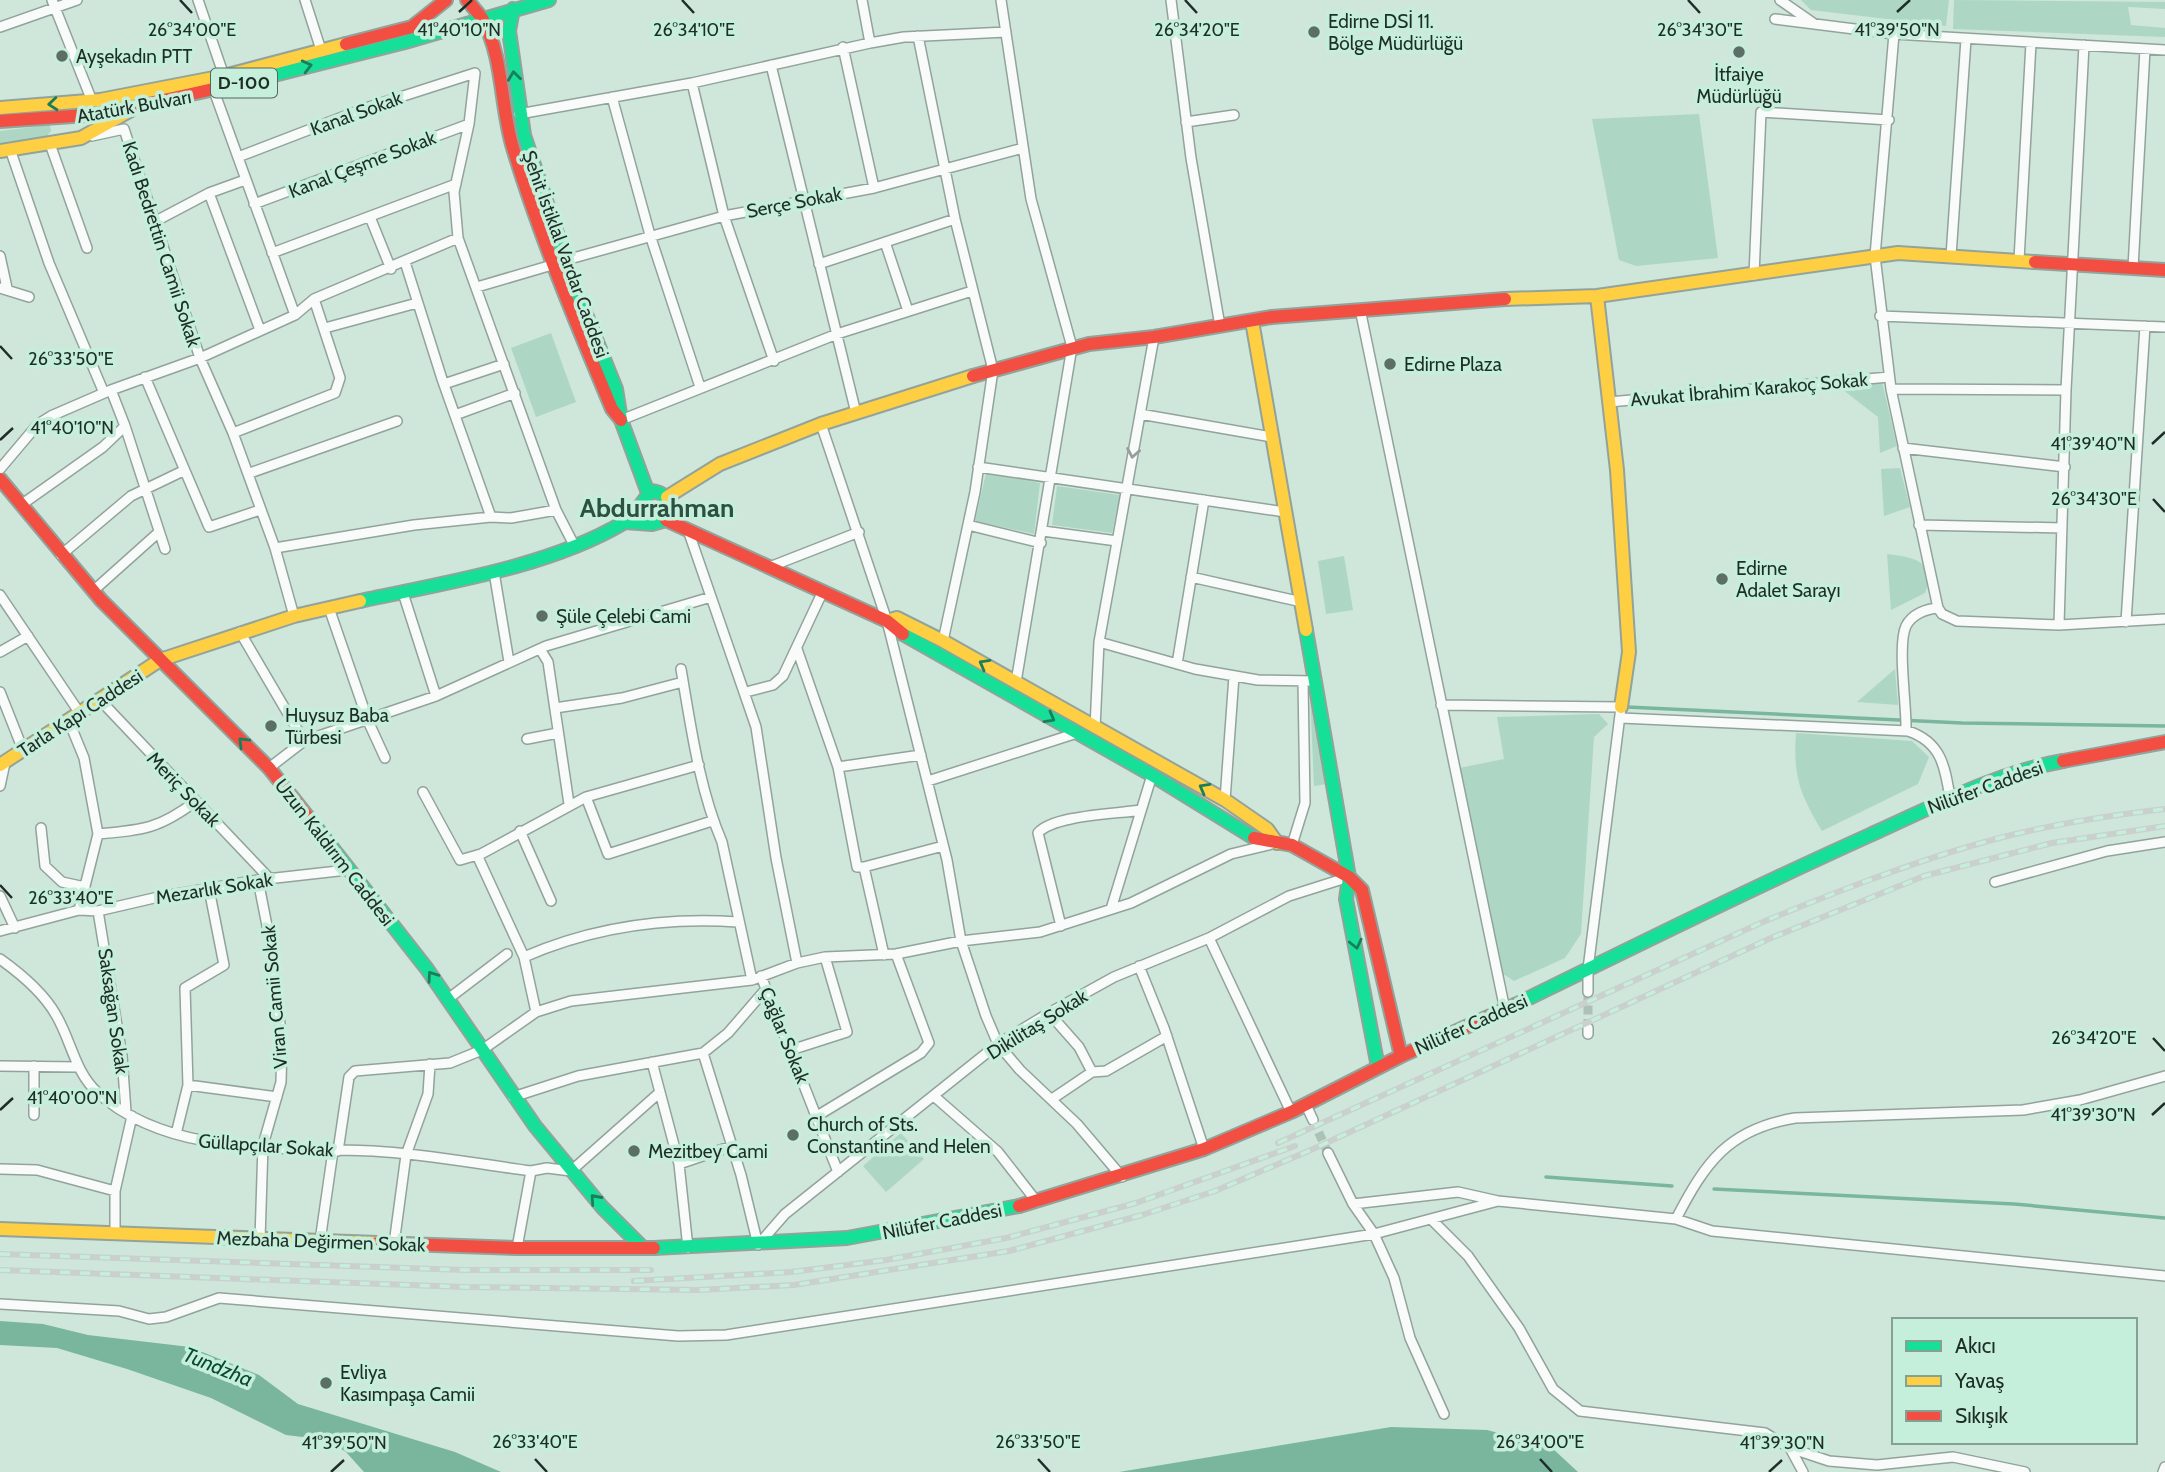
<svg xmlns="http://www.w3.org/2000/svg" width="2165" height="1472" viewBox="0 0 2165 1472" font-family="Cabin,sans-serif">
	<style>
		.green { fill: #add7c4 }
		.water { fill: #7ab69d }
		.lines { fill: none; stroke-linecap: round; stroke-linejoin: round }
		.stream { stroke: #7ab69d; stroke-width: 3.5 }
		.street-tunnel { stroke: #acc1b7; stroke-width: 9; stroke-dasharray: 9 4.5; stroke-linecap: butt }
		.street-casing { stroke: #92a39b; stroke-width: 12 }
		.fast-casing { stroke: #92a39b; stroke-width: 16 }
		.slow-casing { stroke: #92a39b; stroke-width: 16 }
		.jam-casing { stroke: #92a39b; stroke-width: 16 }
		.street { stroke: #f8fbfa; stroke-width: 9 }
		.fast { stroke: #16e098; stroke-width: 12 }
		.slow { stroke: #ffcf43; stroke-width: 12 }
		.jam { stroke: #f24e42; stroke-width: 12 }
		.rail-casing { stroke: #c9d0cd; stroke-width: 6 }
		.rail { stroke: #c6efdb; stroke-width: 3.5; stroke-dasharray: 10; stroke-linecap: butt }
		.oneway { stroke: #1a7e5a }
		.oneway2 { stroke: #969f9b }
		.ticks { fill: none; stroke: #1e2e27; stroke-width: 2.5 }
		.poi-dot { fill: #5c6e66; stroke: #c6efdb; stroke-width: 2.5 }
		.labels { text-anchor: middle; stroke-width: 7; stroke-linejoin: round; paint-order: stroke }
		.shield { fill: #c6efdb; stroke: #50685d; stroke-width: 2 }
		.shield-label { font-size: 18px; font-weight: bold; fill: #1e2e27 }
		.poi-label { font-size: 19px; fill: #1e2e27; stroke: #c6efdb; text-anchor: start }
		.street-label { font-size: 19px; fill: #1e2e27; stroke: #c6efdb }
		.water-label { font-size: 21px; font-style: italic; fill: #0a4a35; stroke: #c6efdb }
		.district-label { font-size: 26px; font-weight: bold; fill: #2c5041; stroke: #c6efdb }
		.ticks-label { font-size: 18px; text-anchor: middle; fill: #1e2e27; stroke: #c6efdb; stroke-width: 7; stroke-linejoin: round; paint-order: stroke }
	</style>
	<rect width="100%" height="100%" fill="#cfe6db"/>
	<path class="green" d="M1801 0H1949L1946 26 1811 10Z
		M1954 0 2165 2V9L2128 7 2131 25 2165 28V37L1953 29Z
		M1699 114 1718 258 1636 266 1619 260 1592 119Z
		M50 125 51 131 45 138 0 149V131Z
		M551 333 576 402 536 417 511 348Z
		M1882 382 1897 446 1880 453 1878 417 1838 386Z
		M1900 468 1910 507 1884 516 1881 469Z
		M986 473 1040 483 1034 534 975 521Z
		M1057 486 1120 495 1112 533 1052 525Z
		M1887 554C1911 557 1938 560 1925 593L1891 610Z
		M1344 556 1353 610 1326 614 1318 561Z
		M1895 669 1898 705 1857 702Z
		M1310 693 1327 784 1314 786Z
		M1599 714 1608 724 1594 737 1581 934 1565 958 1514 981 1500 972 1459 768 1504 759 1497 717Z
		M1796 733 1912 741 1929 757 1918 784 1822 831C1800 794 1793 777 1796 733Z
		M901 1133 924 1159 886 1192 863 1166Z"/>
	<path class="water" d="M0 1321 43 1324 88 1335 190 1347 259 1375 298 1404 455 1452 501 1472H364L346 1452 327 1440 286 1435 211 1398 127 1369 57 1348 0 1345Z
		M1391 1427 1487 1430 1551 1447 1578 1472H1119Z"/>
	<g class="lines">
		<path class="stream" d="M1627 707 1962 723 2165 726
			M1546 1177 1672 1186
			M1714 1189 2014 1204 2165 1218"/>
		<path class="street-tunnel" d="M1588 992V1028
			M1313 1120 1328 1153"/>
		<defs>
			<path id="street" d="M52 0 92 101
				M198 0 224 76
				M305 0 321 50
				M862 0 870 43
				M1001 0 1031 199 1072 347 1016 682
				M1171 0 1191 158 1220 326
				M1780 0 1813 23
				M1775 19 1894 34 2165 50
				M0 27 77 0
				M1894 34 1875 256 1891 389 1938 608 1942 614 1957 621 2059 625 2165 619
				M918 36 955 219 993 370 975 492 943 641
				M843 47 874 188
				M771 65 856 413
				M692 83 724 216 774 361
				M214 91 295 315
				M612 97 650 235 700 387
				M519 114 692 83 870 43 904 37 1006 32
				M1186 122 1234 115
				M92 136 124 129 200 358 233 433
				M50 144 87 248
				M10 149 49 263 104 393
				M238 157 363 109 475 73 469 124 454 192 458 238 556 510 574 545
				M209 193 260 330
				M254 204 469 124
				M370 217 391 269
				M154 222 209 193 245 180
				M885 242 908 311
				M272 253 456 184
				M0 256 7 288
				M1951 256 1966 39
				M566 260 724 216 874 188 1023 148
				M2019 260 2031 43
				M405 262 442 379 491 517 511 518 556 510
				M819 264 955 219
				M2133 268 2145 49
				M1754 275 1761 112 1889 120
				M477 287 552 265
				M0 288 29 297
				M1360 309 1505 1010
				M1880 316 2165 327
				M325 328 417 303
				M145 377 209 527 260 510
				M444 384 504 364
				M1891 389 2066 390
				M1609 402 1889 377
				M1140 414 1272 437
				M455 415 515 393
				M621 420 837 334 972 291
				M821 424 887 621 947 860 961 941 986 1016 998 1044 1020 1070 1077 1124 1122 1177
				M125 426 165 549
				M1903 448 2065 467
				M978 467 1285 512
				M0 469 38 424 51 416 111 390 200 358 295 315 314 299 458 238
				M250 473 397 421
				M21 505 103 447 125 426 111 390
				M968 525 1041 543
				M1919 525 2062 528
				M1043 531 1117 541
				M689 533 756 727 776 858 797 963
				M275 548 414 525 491 517
				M61 555 131 496 183 471
				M772 566 859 532
				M494 572 509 662
				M1191 577 1302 602
				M93 591 159 532
				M403 593 436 696
				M0 595 79 712
				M329 608 368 721 385 758
				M294 616 275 548 233 433 335 393 340 378 314 299
				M2126 622 2145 326
				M2059 625 2066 390 2084 45
				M240 632 304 741
				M1099 642 1195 669 1258 680 1316 681
				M540 649 548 662 569 804
				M797 649 838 767 921 755
				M0 652 28 636
				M1177 664 1204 500
				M681 669C691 727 699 788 722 842L752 980
				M0 692 23 750
				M746 692 773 685 783 676 823 591
				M100 700 269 878
				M1441 705 1621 707 1588 969V992
				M555 708 622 698 683 682
				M1621 718 1908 731C1941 742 1945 766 1950 798
				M68 719 84 758 98 834 79 910
				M1095 728 1099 642 1154 337
				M1906 731C1907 707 1897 645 1906 626 1912 614 1926 609 1938 608
				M527 739 558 733
				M838 767 857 867H864
				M269 768 304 741 436 696 546 646 711 597
				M928 781 1077 733
				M0 786 5 763
				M423 792 460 860 481 854 586 797 699 765
				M586 797 608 854 712 821
				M1225 800 1234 676
				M41 828 45 866 62 882 85 887
				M520 831 551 901
				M98 834C143 830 159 829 196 801
				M1292 845 1305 803 1303 681
				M477 855 524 957 536 1012
				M258 880 271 946 282 1042 281 1082 263 1145 260 1239
				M1995 882 2107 851 2165 842
				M0 896 15 928
				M1111 909 1152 775
				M98 911 122 1056 126 1112
				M1061 926 1038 833C1053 815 1117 814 1141 810
				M0 931 79 910 98 911 154 898 258 880 347 870
				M1209 938 1291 1112
				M884 955 864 867 943 846
				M524 957C593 927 664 917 738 922
				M0 959C21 974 43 992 56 1015 71 1040 75 1073 98 1093 169 1157 284 1147 373 1151 425 1154 478 1164 531 1171L547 1168 571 1171 659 1093
				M1139 966 1164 1028 1204 1149
				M761 976 838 1172
				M448 999 507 954
				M1049 1013 1079 1047 1092 1072
				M1588 1028V1034
				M791 1050 847 1032 825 957
				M703 1053 741 1175 758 1245
				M652 1062 679 1164 688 1248
				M0 1066 78 1067
				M34 1066V1115
				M188 1085 277 1097
				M513 1097 578 1076 703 1053 728 1033 766 989
				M935 1097 998 1152 1037 1202
				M1052 1099 1092 1072 1106 1071 1167 1036
				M1306 1105 1313 1120
				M817 1116 921 1053 929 1043 896 954
				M176 1134 188 1085 185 988 224 965 209 889
				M338 1151 349 1077 355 1071 450 1063 482 1050 536 1012 571 1001 752 980 797 963 825 957 896 954 961 941 1040 932 1131 903 1231 854 1272 844
				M1328 1153 1353 1204 1374 1234 1394 1278 1410 1338 1444 1414
				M679 1164 732 1146
				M0 1169 37 1170 115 1191
				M1353 1204 1458 1192 1498 1201 1676 1219 1712 1231 2165 1276
				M1431 1219 1468 1256 1519 1328 1553 1389 1580 1411 1765 1433 1790 1448 1803 1472
				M1676 1219C1705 1163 1728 1129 1795 1118L2023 1110 2080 1100 2165 1076
				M115 1233V1191L132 1116
				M320 1241 333 1151
				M394 1244 406 1155 428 1094 430 1064
				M758 1245 785 1214 998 1044 1049 1013 1114 977 1209 938 1289 896 1349 877
				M517 1248 531 1171
				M0 1304 119 1311 149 1319 166 1317 219 1298 678 1336 726 1335 1374 1234 1498 1201
				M1790 1448 1829 1461 1877 1465 1953 1457 2025 1472
				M2163 1472 2165 1467"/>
			<path id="fast" d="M513 9 509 31 524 135 575 287 616 389 621 420 648 493
				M258 79 405 42 549 0
				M360 601C443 583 549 567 623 523 634 517 643 501 651 491 664 492 670 500 671 512L666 520 652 524 625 522
				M1306 630 1349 877 1346 899 1378 1067
				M903 634 1152 775 1254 838
				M308 817 427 969 535 1126 602 1207 643 1248
				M1515 1005C1633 947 1750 889 1870 835 1933 807 1995 773 2063 761
				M654 1248 847 1238 1019 1206"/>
			<path id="slow" d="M0 108 100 100 224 76 346 44
				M0 151 81 138 131 110
				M1597 296 1617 470 1629 652 1621 707
				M1505 299 1597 296 1898 253 2035 262
				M1252 321 1306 630
				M667 497 720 464 821 424 973 376
				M887 621 897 618 943 641 1225 800 1267 829 1277 843
				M0 765 160 660 294 616 360 601
				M0 1229 377 1243"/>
			<path id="jam" d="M467 0 482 18
				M482 18C504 58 500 105 513 148 540 237 576 323 612 409L621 420
				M346 44 412 27 446 0
				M0 121 102 114 258 79
				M2035 262 2165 270
				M973 376 1089 344 1154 337 1272 317 1505 299
				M0 479 101 600 269 768 308 817
				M666 520 887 621 903 634
				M2063 761 2165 742
				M1254 838 1292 845 1349 877 1362 890 1401 1056
				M1019 1206 1204 1149 1291 1112 1401 1056 1515 1005
				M377 1243 517 1248H654"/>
		</defs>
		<use href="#street" class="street-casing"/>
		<use href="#fast" class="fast-casing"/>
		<use href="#slow" class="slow-casing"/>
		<use href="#jam" class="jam-casing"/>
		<use href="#street" class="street"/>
		<use href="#fast" class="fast"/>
		<use href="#slow" class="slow"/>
		<use href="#jam" class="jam"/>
		<defs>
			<path id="rail" d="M1278 1143 1765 921C1836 892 1907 864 1981 843 2040 826 2104 816 2165 809
				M0 1254 464 1270H651
				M0 1270 464 1287 699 1290 794 1285 1009 1251 1142 1215 1215 1191 1313 1149 1771 938 1924 876 2052 843 2165 826
				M634 1281 791 1272 886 1260 1006 1238 1136 1203 1295 1146"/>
		</defs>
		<use href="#rail" class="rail-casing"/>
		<use href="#rail" class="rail"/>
	</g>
	<defs><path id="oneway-chevron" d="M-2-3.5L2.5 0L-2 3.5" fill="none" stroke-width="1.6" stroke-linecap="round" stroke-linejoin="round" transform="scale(1.75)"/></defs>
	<g class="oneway">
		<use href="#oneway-chevron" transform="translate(307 66) rotate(-14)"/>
		<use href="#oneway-chevron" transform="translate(514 76) rotate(-97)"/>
		<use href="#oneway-chevron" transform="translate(53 104) rotate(175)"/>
		<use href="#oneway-chevron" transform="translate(984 664) rotate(-151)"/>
		<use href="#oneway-chevron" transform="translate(1050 718) rotate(29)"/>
		<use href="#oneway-chevron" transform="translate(243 742) rotate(-135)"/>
		<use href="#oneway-chevron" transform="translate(1204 788) rotate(-151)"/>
		<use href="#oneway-chevron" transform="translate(1356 944) rotate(77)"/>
		<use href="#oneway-chevron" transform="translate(432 976) rotate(-125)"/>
		<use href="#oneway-chevron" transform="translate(595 1199) rotate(-132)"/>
	</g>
	<use class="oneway2" href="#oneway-chevron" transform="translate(1133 453) rotate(100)"/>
	<path class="ticks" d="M180 0 192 13M682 0 694 13M1185 0 1197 13M1688 0 1700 13M459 12 472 0M1897 12 1910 0M0 346 12 359M0 440 13 428M2152 444 2165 432M2153 499 2165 512M0 885 12 898M2153 1038 2165 1051M0 1110 13 1098M2152 1115 2165 1103M535 1459 547 1472M1038 1459 1050 1472M1540 1459 1552 1472M331 1472 344 1460M1769 1472 1782 1460"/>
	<g class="poi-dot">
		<circle cx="1314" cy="32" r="7"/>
		<circle cx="1739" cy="52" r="7"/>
		<circle cx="62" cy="56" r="7"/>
		<circle cx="1390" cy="364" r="7"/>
		<circle cx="1722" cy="579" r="7"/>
		<circle cx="542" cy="616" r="7"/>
		<circle cx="271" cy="726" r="7"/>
		<circle cx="793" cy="1135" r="7"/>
		<circle cx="634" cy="1151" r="7"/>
		<circle cx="326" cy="1383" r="7"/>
	</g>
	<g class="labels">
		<rect class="shield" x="211" y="68.5" width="66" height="29" rx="5"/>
		<g class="shield-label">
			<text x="244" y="89">D-100</text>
		</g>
		<g class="poi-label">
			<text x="1328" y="28">Edirne DSİ 11.<tspan x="1328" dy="22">Bölge Müdürlüğü</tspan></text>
			<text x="76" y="63">Ayşekadın PTT</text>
			<text x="1739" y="81" text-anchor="middle">İtfaiye<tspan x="1739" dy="22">Müdürlüğü</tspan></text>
			<text x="1404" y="371">Edirne Plaza</text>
			<text x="1736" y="575">Edirne<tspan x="1736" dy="22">Adalet Sarayı</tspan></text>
			<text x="556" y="623">Şüle Çelebi Cami</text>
			<text x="285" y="722">Huysuz Baba<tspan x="285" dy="22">Türbesi</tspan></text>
			<text x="807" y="1131">Church of Sts.<tspan x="807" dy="22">Constantine and Helen</tspan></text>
			<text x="648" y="1158">Mezitbey Cami</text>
			<text x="340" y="1379">Evliya<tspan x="340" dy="22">Kasımpaşa Camii</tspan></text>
		</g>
		<g class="street-label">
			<text transform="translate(134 106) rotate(-10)" y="7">Atatürk Bulvarı</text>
			<text transform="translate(356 113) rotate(-20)" y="7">Kanal Sokak</text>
			<text transform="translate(362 164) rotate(-21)" y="7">Kanal Çeşme Sokak</text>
			<text transform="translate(794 202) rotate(-11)" y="7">Serçe Sokak</text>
			<text transform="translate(162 244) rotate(72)" y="7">Kadı Bedrettin Camii Sokak</text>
			<text transform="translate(566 254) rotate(70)" y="7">Şehit İstiklal Vardar Caddesi</text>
			<text transform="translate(1749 389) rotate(-5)" y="7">Avukat İbrahim Karakoç Sokak</text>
			<text transform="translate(80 713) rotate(-33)" y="7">Tarla Kapı Caddesi</text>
			<text transform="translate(1985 787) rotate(-20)" y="7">Nilüfer Caddesi</text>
			<text transform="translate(184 789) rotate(46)" y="7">Meriç Sokak</text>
			<text transform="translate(335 852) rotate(52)" y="7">Uzun Kaldırım Caddesi</text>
			<text transform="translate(214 888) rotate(-9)" y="7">Mezarlık Sokak</text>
			<text transform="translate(274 997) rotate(-95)" y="7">Viran Camii Sokak</text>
			<text transform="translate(114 1011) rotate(82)" y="7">Saksağan Sokak</text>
			<text transform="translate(1037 1024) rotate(-32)" y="7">Dikilitaş Sokak</text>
			<text transform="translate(1471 1024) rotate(-24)" y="7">Nilüfer Caddesi</text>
			<text transform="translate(785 1035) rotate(68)" y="7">Çağlar Sokak</text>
			<text transform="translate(266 1145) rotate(4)" y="7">Güllapçılar Sokak</text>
			<text transform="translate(942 1221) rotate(-11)" y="7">Nilüfer Caddesi</text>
			<text transform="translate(321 1241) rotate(2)" y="7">Mezbaha Değirmen Sokak</text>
		</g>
		<g class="water-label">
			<text transform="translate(218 1367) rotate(22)" y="7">Tundzha</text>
		</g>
		<g class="district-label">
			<text x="657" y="517">Abdurrahman</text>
		</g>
	</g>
	<g class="ticks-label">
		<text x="459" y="36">41°40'10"N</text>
		<text x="1897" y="36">41°39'50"N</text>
		<text x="192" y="36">26°34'00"E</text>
		<text x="694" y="36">26°34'10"E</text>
		<text x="1197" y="36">26°34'20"E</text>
		<text x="1700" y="36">26°34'30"E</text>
		<text x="71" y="365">26°33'50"E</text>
		<text x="72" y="434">41°40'10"N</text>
		<text x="2093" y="450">41°39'40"N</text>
		<text x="2094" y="505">26°34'30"E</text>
		<text x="71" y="904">26°33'40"E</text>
		<text x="2094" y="1044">26°34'20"E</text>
		<text x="72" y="1104">41°40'00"N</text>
		<text x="2093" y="1121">41°39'30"N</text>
		<text x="535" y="1448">26°33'40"E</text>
		<text x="1038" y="1448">26°33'50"E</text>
		<text x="1540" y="1448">26°34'00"E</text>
		<text x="344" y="1449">41°39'50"N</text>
		<text x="1782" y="1449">41°39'30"N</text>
	</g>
	<rect x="1892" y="1318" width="245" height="126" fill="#c6efdb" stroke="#83a293" stroke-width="2"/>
	<rect x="1906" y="1341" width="35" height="10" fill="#16e098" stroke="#83a293" stroke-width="2"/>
	<text x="1955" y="1353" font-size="21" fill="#1e2e27">Akıcı</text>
	<rect x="1906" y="1376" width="35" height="10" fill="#ffcf43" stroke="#83a293" stroke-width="2"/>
	<text x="1955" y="1388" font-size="21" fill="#1e2e27">Yavaş</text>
	<rect x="1906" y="1411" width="35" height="10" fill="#f24e42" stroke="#83a293" stroke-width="2"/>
	<text x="1955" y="1423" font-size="21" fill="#1e2e27">Sıkışık</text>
</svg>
